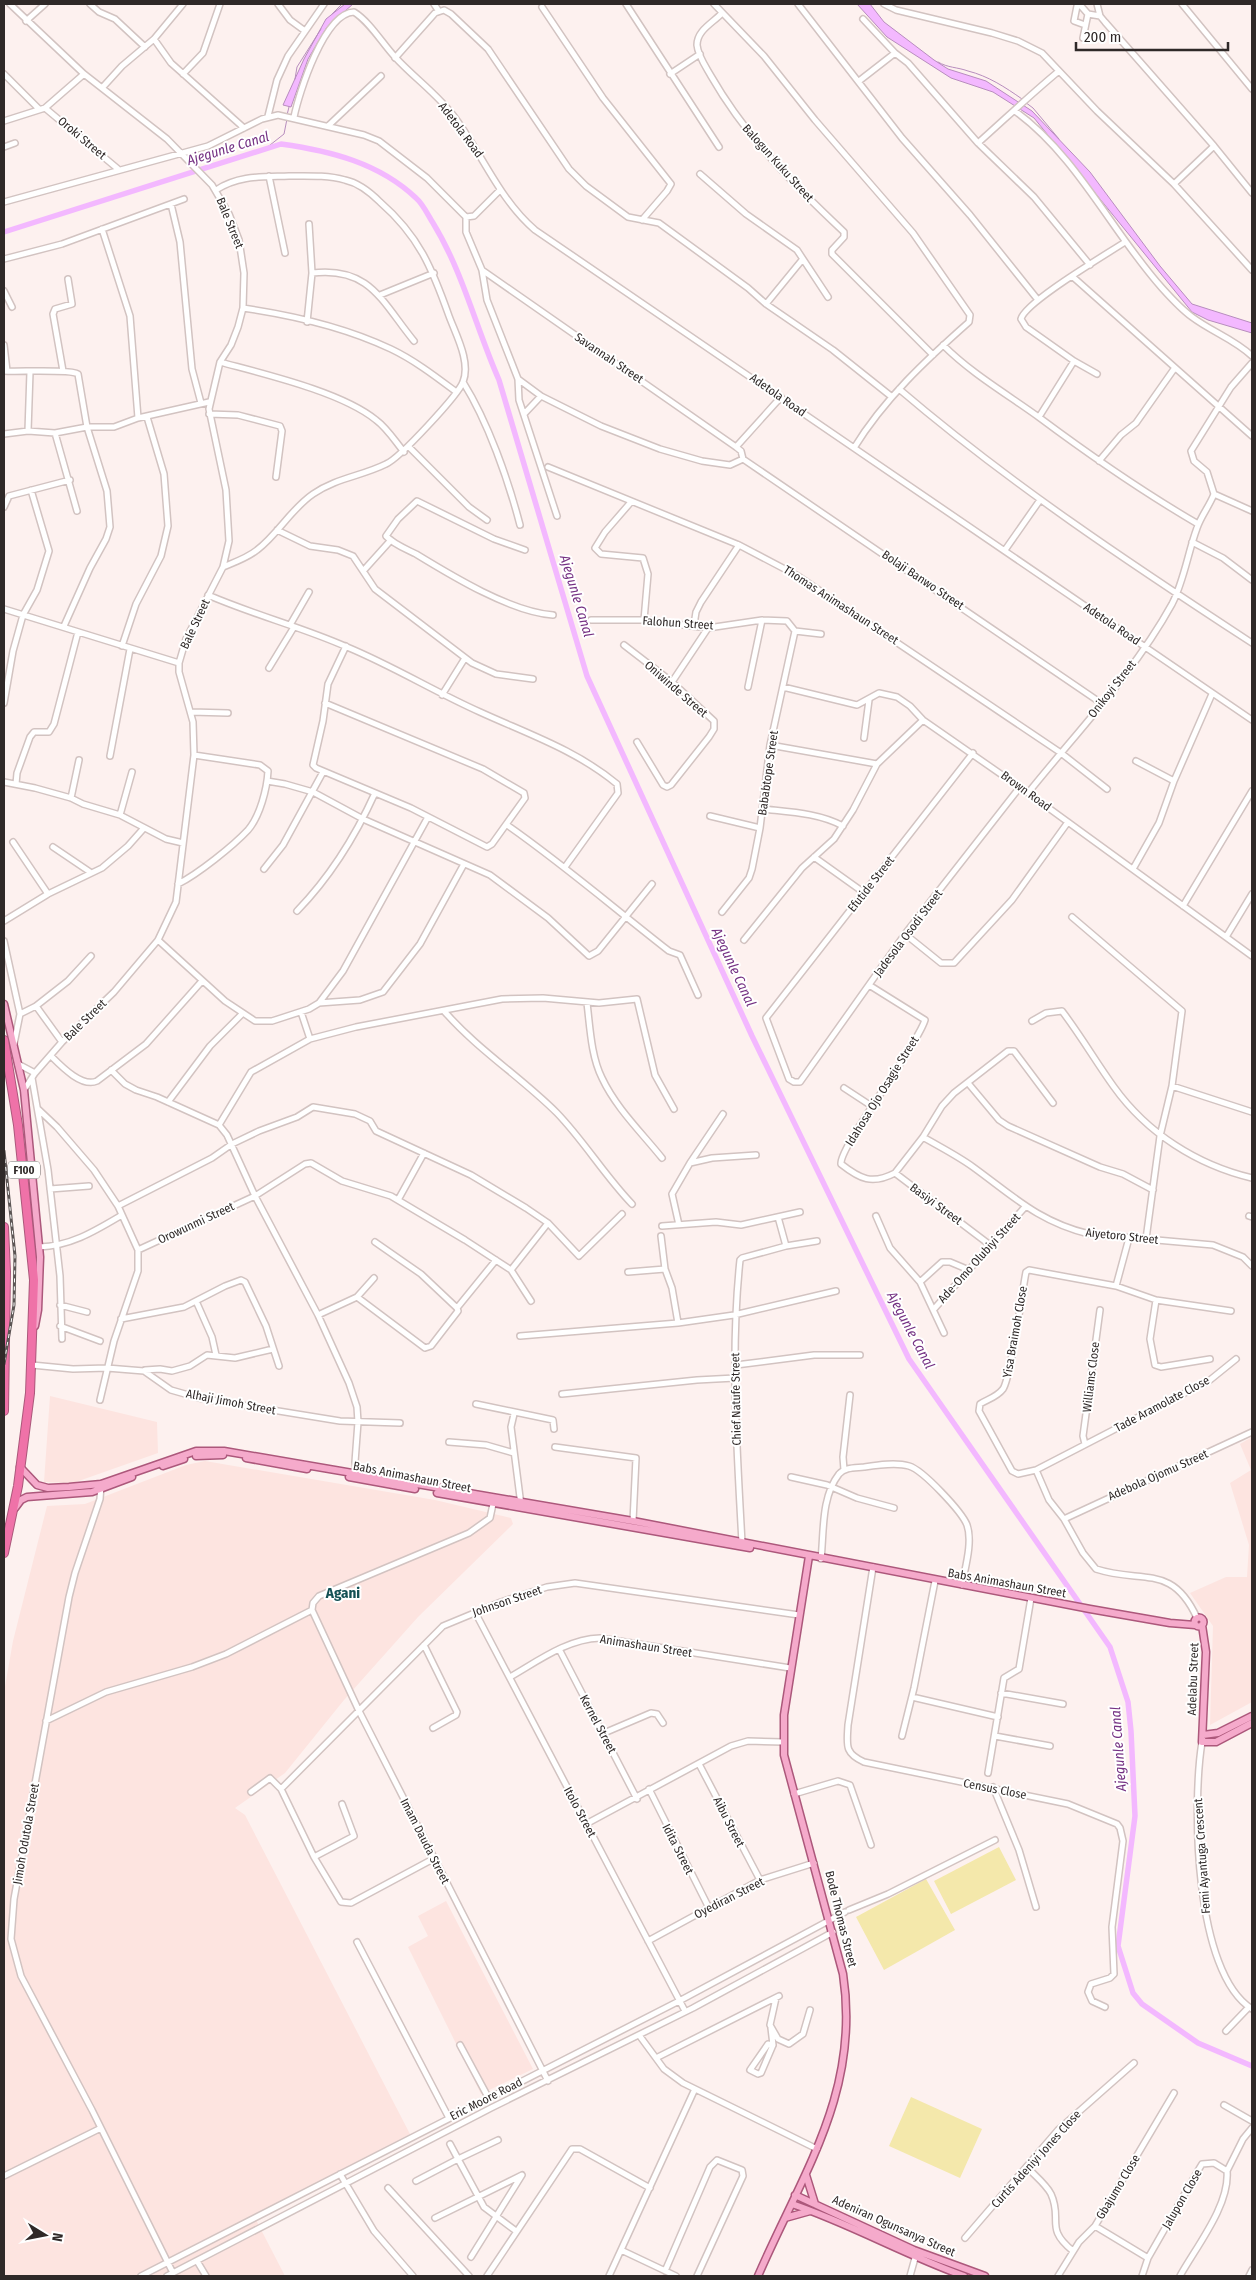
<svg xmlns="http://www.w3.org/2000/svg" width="1256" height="2280" viewBox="0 0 1256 2280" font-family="'Fira Sans Condensed',sans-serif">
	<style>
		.built { fill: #fde4e0 }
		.green { fill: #f4e8ab }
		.water { fill: #f3b8ff; stroke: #b88dbe }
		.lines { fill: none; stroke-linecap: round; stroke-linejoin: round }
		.stream { stroke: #b88dbe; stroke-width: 1 }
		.canal { stroke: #f3b8ff; stroke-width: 5.5 }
		.minor-casing { stroke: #d2c3c1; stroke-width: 8 }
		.major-casing { stroke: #ac587b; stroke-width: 9 }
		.highway-casing { stroke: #ac587b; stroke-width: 10 }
		.minor { stroke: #fff; stroke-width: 5 }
		.major { stroke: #f5aacb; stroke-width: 6 }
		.highway { stroke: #ef72a8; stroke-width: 8 }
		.rail-casing { stroke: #5c5554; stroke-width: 3 }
		.rail { stroke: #fff; stroke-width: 1; stroke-dasharray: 4; stroke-linecap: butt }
		.labels { text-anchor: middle; stroke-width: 4; stroke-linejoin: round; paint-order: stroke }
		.shield { fill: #fff; stroke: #6d6968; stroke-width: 1 }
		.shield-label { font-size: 11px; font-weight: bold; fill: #2f2928 }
		.street-label { font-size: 12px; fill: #2f2928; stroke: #fff }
		.water-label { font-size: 14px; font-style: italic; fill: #753183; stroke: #fff }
		.quarter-label { font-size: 15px; font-weight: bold; fill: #135054; stroke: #fff }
	</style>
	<rect width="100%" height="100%" fill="#fdf1ef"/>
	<path class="built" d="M50 1396 157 1422 158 1453 73 1483 44 1482Z
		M1252 1437V1702L1210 1725 1213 1626 1190 1593 1226 1577H1247L1249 1545 1230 1483 1251 1470 1240 1444Z
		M205 1461 435 1500 511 1518 513 1524 418 1617 344 1700 285 1773 235 1808 245 1815 411 2136 255 2218 285 2276H4V1692L13 1641 47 1506 85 1504 186 1465Z
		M446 1901 533 2069 481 2094 408 1947 428 1936 418 1916Z"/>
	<path class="green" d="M999 1847 1016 1880 951 1914 934 1881Z
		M926 1879 955 1930 884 1970 856 1917Z
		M911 2097 982 2129 960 2178 889 2146Z"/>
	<path class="water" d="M345 4H353L327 27 308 59 291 107 283 105 304 59 326 19Z
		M857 4H870L884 22 934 60 948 69 986 81 1032 111 1090 172 1160 266 1192 304 1252 323V333L1208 320 1192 312 1034 118 993 92 951 78 887 37Z"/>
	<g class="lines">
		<path class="stream" d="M332 14 342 4
			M938 62C948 68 957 67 968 71 988 76 1005 87 1022 99
			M295 79 297 67 321 29
			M1025 102 1033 108 1059 139
			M287 115 289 107
			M265 149 284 134 287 119"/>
		<path class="canal" d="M4 232 281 144C331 151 379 163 416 198 423 204 428 215 433 223 463 272 476 328 499 380L587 676 752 1036 909 1359 1110 1647 1128 1702 1131 1731 1135 1816 1118 1946 1133 1993 1142 2004 1198 2043 1252 2066"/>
		<defs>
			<path id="minor" d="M10 4 84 74 167 139 212 185 229 214 239 240 244 273 243 308 238 327 231 345 220 362 209 409 226 490 229 541 223 567 186 639 179 663V672L193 722 194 755 176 902 158 940 114 992 62 1042 35 1073 24 1090
				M90 4 99 12 115 19 145 47
				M278 4 290 20 305 31
				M434 4 438 10
				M626 4 719 147
				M714 4 764 56 815 120 913 233 970 315 969 322C926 360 884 399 854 448
				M798 4 902 138 970 215 1038 300
				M884 4 896 10 992 33 1018 41 1042 53 1097 111 1174 184 1252 270
				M1097 4 1100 16 1105 22 1214 146 1252 193
				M1182 4 1252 89
				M542 7 603 98 671 184 667 191 642 220
				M722 13C713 23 697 30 697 45 698 56 706 67 711 76 746 137 794 185 844 232V237L832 250V254L933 355
				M863 19 895 53 908 63 978 143 1034 197 1090 265
				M26 21 45 4
				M1085 25 1074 21 1077 6H1081L1088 14
				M1083 38 1088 14 1100 16
				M154 39 171 63 244 128
				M395 58 435 13 444 10 451 14 488 49 569 169 586 186 628 217 659 223 748 288 766 304 833 350 892 397
				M4 74 39 109
				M183 74 203 53 220 4
				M670 74 700 54
				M859 81 895 53
				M102 88 122 66 154 39 183 4
				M45 108 118 169
				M1015 111C1078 157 1111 231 1162 288 1171 298 1181 309 1192 317 1212 332 1234 339 1252 356
				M268 116 277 80 288 56 324 4
				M294 117C299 93 324 13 354 12 370 22 382 43 395 57 414 78 439 95 456 119 483 156 500 200 535 230L1252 720
				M4 121 45 108 84 74
				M328 126 381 76
				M978 143C1005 119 1031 94 1059 71
				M4 147 15 143
				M700 174 746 214 797 250 828 297
				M269 176 285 253
				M1174 184 1214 146
				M216 190C239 175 263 177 289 176 308 176 327 175 345 180 359 183 370 192 380 202 419 236 432 268 449 316 456 335 471 362 463 382 458 395 400 458 386 464 362 476 336 478 313 494 291 509 278 534 257 550 247 558 235 562 223 567
				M4 202 208 146 262 119 278 115 364 135 379 141 427 178 466 217V232L482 270 487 300 518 379 519 400 557 516
				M171 204 180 242 192 369 201 403
				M466 217 474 216 500 190
				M102 229 130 316 138 418
				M4 259 62 244 184 199
				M482 270 736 447 741 451 743 459
				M312 273C370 266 382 302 414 341
				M1073 277 1252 436
				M4 291 12 307
				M380 295 434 273
				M766 304 802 260
				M243 308C291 315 347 328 391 349 414 360 435 376 455 391
				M307 322 312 273 309 224
				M4 345 7 371
				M943 345C972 374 1007 394 1040 418 1091 456 1143 492 1198 524
				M220 362C264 374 342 392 376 420 387 428 395 441 404 452
				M4 371C17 372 71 369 78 374L87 427 107 491 110 527 106 539 90 568 64 626
				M63 371 53 314 55 309 72 304 68 279
				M1097 374 1074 361 1026 327 1021 319C1025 302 1107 254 1125 242
				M518 379 541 396 601 426 660 449 702 461 730 465 743 459
				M463 382C488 422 508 479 520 525
				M899 389C1009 483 1131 564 1252 643
				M209 414 238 415 280 426 282 431 276 477
				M524 414 541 396
				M1039 417 1074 361
				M28 431 30 372
				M55 433 77 511
				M4 434 28 431 55 433 87 427H114L138 418 209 402
				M409 447 469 507 487 520
				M736 447 781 397
				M743 459 1101 703
				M1099 461 1121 435 1136 423 1174 369
				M548 467 739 545 798 576 1061 753 1107 789
				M1214 494 1207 472 1194 461 1191 451 1231 387 1252 363
				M1214 494 1252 511
				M631 502 605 532 595 548 601 554 643 558 648 574 644 620
				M4 507 9 496 70 480
				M277 530 310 546 338 550 353 556 375 589 472 663 496 674 533 679
				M1192 542 1223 558 1252 580
				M525 550 494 539 417 501 398 519 386 536C393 544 406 549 416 554 452 576 511 612 553 615
				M1005 550 1040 500
				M364 570 391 540
				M208 595C254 615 302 627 347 647 393 666 435 692 480 712 528 734 576 750 617 784L618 793 565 867
				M4 609 179 663
				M591 620H644L708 628 762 620 787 621 795 631 770 745 760 828 752 869 749 878 722 912
				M290 625 309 592
				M694 625 696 612 701 602 739 545
				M795 631 821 634
				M624 645 672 682 714 721V729L709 737 671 785 667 787 663 785 637 742
				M122 646 136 604 161 556 168 526 164 474 147 417
				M269 668 294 627
				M672 682 708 628
				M748 687 762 620
				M783 687 857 705 879 693 897 697 910 706 923 720 1028 793 1252 956
				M442 695 465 658
				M4 703 13 651 23 615 37 590 49 551 31 490
				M325 703 483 769 524 793 525 798 492 844 487 847 411 808 316 768 313 765 323 721 328 684 346 646
				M191 712 228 713
				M864 738 869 700
				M770 745 877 764
				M973 753 766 1018 789 1079 794 1082H800L905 934 1020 787
				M110 756 130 649
				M1136 761 1174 781
				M267 781 285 784 313 792 363 819 490 875 548 918 589 956 598 951 652 884
				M4 782 35 788 71 798 83 804 120 815 166 839 183 843
				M16 784 17 773 30 737 34 732H49L54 724 78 632
				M1028 793C1077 732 1134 673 1172 604 1184 581 1188 552 1197 528 1201 516 1210 505 1214 494
				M71 798 79 760
				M763 809C790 812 819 813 843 826
				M120 815 132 772
				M710 816 760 828
				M507 825C563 864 615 909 669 951L680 955 698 995
				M13 842 48 894
				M53 847 90 872
				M814 857 863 892
				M264 869 283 845 323 772
				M1133 869 1159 823 1174 781 1212 694
				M178 884C198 874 233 846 248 830 260 816 267 789 268 771L260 765 194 755
				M1183 906 1252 791
				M297 911C331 876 355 837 375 793
				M1072 917 1182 1011 1172 1086 1160 1136 1146 1239
				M4 921 48 894 102 868 128 846 144 828
				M905 934 941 963H954L1012 900 1068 822
				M1226 937 1252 894
				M158 940 225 1001 255 1021H272L309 1009 319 1003 343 971 428 817
				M744 940 802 868 834 839 853 810 877 764 923 720
				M4 941 20 1014 14 1044
				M869 985 925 1020C916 1048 839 1147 841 1164 860 1179 872 1185 895 1173L990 1245
				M319 1003 360 1000 383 992 420 944 464 864
				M587 1003C590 1027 591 1056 602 1078 616 1108 642 1133 662 1158
				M444 1011C478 1050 521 1077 557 1113 584 1141 605 1176 632 1204
				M301 1012 310 1039
				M20 1014 36 1006
				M1032 1021 1046 1013 1062 1011C1081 1036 1096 1062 1114 1087 1147 1133 1197 1165 1252 1178
				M62 1042 36 1006 68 981 91 956
				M51 1056C61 1066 82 1088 97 1081L146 1044 202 981
				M18 1064 35 1073
				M111 1070 125 1084 136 1090 157 1097 219 1125 227 1135 255 1196 318 1315 349 1383 357 1407 358 1422 355 1462 356 1470 361 1474
				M32 1078 48 1170 60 1276 62 1339
				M968 1083 999 1120 1008 1126 1100 1167 1123 1174 1153 1190
				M1172 1086 1252 1112
				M844 1088 873 1107
				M168 1102 210 1046 242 1014
				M38 1109 57 1127 94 1170 118 1206 138 1250V1271L114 1341 100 1400
				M219 1125 251 1072 310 1039 356 1027 502 999 543 998 599 1003 637 999 655 1075 674 1109
				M923 1137C940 1147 958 1156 973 1167 1013 1196 1039 1222 1089 1234L1213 1245 1243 1257 1252 1266
				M690 1163 723 1114
				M895 1173 923 1137 942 1106 954 1093 1008 1051H1014L1053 1103
				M50 1189 89 1186
				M398 1200 424 1153
				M118 1206 212 1158 232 1144 259 1131 297 1117 313 1107 355 1114 370 1121 376 1131 471 1175 526 1208 548 1223 579 1256 622 1214
				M876 1216 890 1248 920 1282 944 1333
				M1249 1216 1252 1217
				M679 1225 672 1194 690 1163 712 1158 756 1155
				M662 1226 716 1222 741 1225 800 1212
				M661 1236 665 1269 672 1288 678 1323
				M375 1242 421 1274 457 1308 496 1260
				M786 1246 817 1241
				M39 1247C71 1246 95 1231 122 1215
				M138 1250 255 1196 305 1164 311 1163 342 1181 391 1196 465 1240 511 1270 531 1301
				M511 1270 548 1223
				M628 1272 665 1269
				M920 1282 942 1262H950L969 1270
				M1116 1286 1129 1238
				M357 1297 425 1348 431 1346 458 1311 457 1308
				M1156 1300 1150 1339 1155 1365 1161 1367 1210 1359
				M196 1301 212 1337 216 1355
				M60 1305 87 1312
				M934 1309 1025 1207
				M1231 1311 1156 1300 1116 1286 1029 1270 1026 1272C1022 1292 1011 1377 1003 1389 997 1397 988 1399 980 1404L979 1411 1012 1471 1018 1474 1036 1470 1210 1380 1236 1359
				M318 1315 357 1297 374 1278
				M121 1319 184 1307 225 1286 241 1280 245 1282 266 1326 279 1366
				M60 1326 100 1341
				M520 1336 678 1323 734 1315 836 1291
				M32 1365 73 1369 107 1368 144 1371 171 1390 199 1398 340 1421 400 1423
				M736 1365 814 1355H860
				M145 1370 160 1369 172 1371 190 1366 207 1355 235 1358 273 1349
				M562 1394 697 1380 735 1378
				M476 1404 553 1420 554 1429
				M514 1414 511 1427 521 1505
				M449 1442 486 1445 514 1453
				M1085 1444 1083 1436 1100 1310
				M555 1447 636 1458 633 1521
				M844 1470 843 1457 850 1395
				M1036 1470 1049 1500 1064 1519 1083 1553 1096 1569C1142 1584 1172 1563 1197 1618
				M791 1477 827 1485 857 1498 894 1508
				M101 1485 100 1499 75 1573 69 1597 14 1899 11 1939 21 1976 92 2110 173 2273
				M1064 1519 1252 1432
				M742 1543C737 1449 730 1354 740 1260L742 1258 786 1246 778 1217
				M821 1559C824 1532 821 1497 839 1474 845 1467 855 1468 864 1467 877 1465 896 1462 909 1466 923 1470 962 1512 967 1525 973 1542 965 1568 962 1585
				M873 1567 848 1725C847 1745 844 1753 864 1762L1068 1804 1117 1824 1120 1828 1123 1841 1112 1927 1114 1974 1110 1978 1091 1984 1088 1992 1092 2001 1105 2007
				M312 1610 359 1711 548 2081
				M475 1612 685 2011
				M424 1645 457 1712 456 1715 433 1728
				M559 1649 637 1799
				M510 1677C538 1661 567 1639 600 1638L790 1668
				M1001 1693 1063 1704
				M912 1697 998 1717
				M46 1721 106 1692 192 1667 226 1654 312 1610 313 1603 319 1596 469 1533 490 1518 493 1504
				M604 1733 651 1713 657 1714 663 1723
				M902 1736 914 1688 935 1581
				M995 1736 1050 1746
				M1202 1742C1192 1803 1194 1973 1252 2009
				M699 1764 760 1880
				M988 1773 1004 1678 1019 1669 1031 1598
				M993 1787 1019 1850 1036 1907
				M281 1789 443 1626 501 1602 547 1587 575 1583 799 1615
				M649 1789 709 1908
				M251 1792 270 1778 281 1789 314 1857 341 1902 351 1903 433 1859
				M794 1794 838 1781 850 1785 871 1845
				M586 1824 731 1746 748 1741 783 1742
				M314 1857 354 1836 342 1804
				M849 1910 888 1894 995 1840
				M648 1941 760 1880 814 1863
				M357 1942 449 2118
				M776 1998 770 2025 778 2039 789 2044 803 2034 810 2010
				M771 2028 773 2045
				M1226 2031 1249 2007
				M639 2035 664 2069 683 2083 817 2149
				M768 2044 773 2045 761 2073 758 2074 750 2070Z
				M460 2045 488 2097
				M656 2058 779 1996
				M1224 2105 1252 2121
				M450 2144 458 2159 498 2140
				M1027 2167C1034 2175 1046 2184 1051 2194 1063 2220 1044 2228 1073 2251
				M1227 2171 1243 2139 1252 2128
				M340 2174 374 2231 413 2276
				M4 2176 101 2128
				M416 2181 458 2159 484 2207 516 2231
				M388 2188 469 2276
				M435 2218 522 2175 471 2257
				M1095 2226 1148 2258
				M965 2238 1058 2130 1134 2063
				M621 2250 676 2276
				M197 2261 206 2276
				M665 2271 710 2167 717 2160 742 2170 743 2176 697 2276
				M141 2276 681 2000 845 1912
				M167 2276 491 2108 693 2008 833 1932
				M487 2276 572 2149H580L650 2188
				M609 2276 694 2091
				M910 2276 915 2258
				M1058 2276 1079 2242 1095 2226 1174 2093
				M1142 2276 1148 2258 1199 2169 1202 2164 1214 2163 1227 2171C1230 2205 1196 2247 1180 2276
				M1249 2276 1252 2270"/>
			<path id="major" d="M4 1004 24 1090 40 1257 38 1310 35 1326
				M196 1456 223 1455
				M246 1458 307 1469
				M163 1466 184 1459
				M20 1467 37 1485 48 1488 69 1487 101 1484 196 1451H224L633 1521 1090 1609 1170 1623 1195 1625
				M349 1477 415 1489
				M437 1493 750 1548
				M15 1508 21 1500 27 1497 92 1492 132 1477
				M1194.5 1622a4.5 4.5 0 1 1 9 0a4.5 4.5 0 1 1-9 0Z
				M1202 1625 1206 1652 1202 1742H1216L1252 1723
				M1203 1735 1218 1733 1252 1716
				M806 2175 815 2204
				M795 2195 914 2250 985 2276
				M792 2204C851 2224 905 2255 964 2276
				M785 2218 810 2211
				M758 2276C802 2174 861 2092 843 1974L784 1755V1715L809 1556"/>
			<path id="highway" d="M4 1040 18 1125 34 1280 30 1393 18 1486 4 1553
				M4 1227 6 1272 4 1411"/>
		</defs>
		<use href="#minor" class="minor-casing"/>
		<use href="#major" class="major-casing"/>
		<use href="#highway" class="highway-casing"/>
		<use href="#minor" class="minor"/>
		<use href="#major" class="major"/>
		<use href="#highway" class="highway"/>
		<defs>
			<path id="rail" d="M4 1151 15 1256 14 1305 4 1364"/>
		</defs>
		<use href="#rail" class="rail-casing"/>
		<use href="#rail" class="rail"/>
	</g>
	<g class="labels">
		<rect class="shield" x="8" y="1161.5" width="32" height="17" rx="4"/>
		<g class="shield-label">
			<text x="24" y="1174">F100</text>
		</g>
		<g class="street-label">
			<text transform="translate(461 130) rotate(53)" y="4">Adetola Road</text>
			<text transform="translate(82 138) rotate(40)" y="4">Oroki Street</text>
			<text transform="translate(778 163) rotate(48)" y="4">Balogun Kuku Street</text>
			<text transform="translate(230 223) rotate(68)" y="4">Bale Street</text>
			<text transform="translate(609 358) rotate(34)" y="4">Savannah Street</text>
			<text transform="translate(778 395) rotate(35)" y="4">Adetola Road</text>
			<text transform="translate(923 580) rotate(34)" y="4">Bolaji Banwo Street</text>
			<text transform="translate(841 605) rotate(33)" y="4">Thomas Animashaun Street</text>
			<text transform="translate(678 623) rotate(4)" y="4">Falohun Street</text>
			<text transform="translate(195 624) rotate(-65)" y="4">Bale Street</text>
			<text transform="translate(1112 624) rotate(34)" y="4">Adetola Road</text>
			<text transform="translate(676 689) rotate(41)" y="4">Oniwinde Street</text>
			<text transform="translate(1112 689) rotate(-52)" y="4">Onikoyi Street</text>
			<text transform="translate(768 773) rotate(-82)" y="4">Bababtope Street</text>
			<text transform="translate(1026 791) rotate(36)" y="4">Brown Road</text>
			<text transform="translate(871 884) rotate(-52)" y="4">Efutide Street</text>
			<text transform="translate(908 933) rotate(-53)" y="4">Jadesola Osodi Street</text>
			<text transform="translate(85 1020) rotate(-44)" y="4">Bale Street</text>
			<text transform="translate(882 1091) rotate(-58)" y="4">Idahosa Ojo Osagie Street</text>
			<text transform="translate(936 1204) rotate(36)" y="4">Basiyi Street</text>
			<text transform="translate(196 1223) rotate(-25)" y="4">Orowunmi Street</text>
			<text transform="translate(1122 1236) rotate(6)" y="4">Aiyetoro Street</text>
			<text transform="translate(979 1258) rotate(-48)" y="4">Ade-Omo Olubiyi Street</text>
			<text transform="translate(1015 1332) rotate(-80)" y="4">Yisa Braimoh Close</text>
			<text transform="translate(1091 1377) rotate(-83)" y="4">Williams Close</text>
			<text transform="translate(736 1399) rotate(-91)" y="4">Chief Natufe Street</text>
			<text transform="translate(231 1402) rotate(11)" y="4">Alhaji Jimoh Street</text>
			<text transform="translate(1162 1404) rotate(-28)" y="4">Tade Aramolate Close</text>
			<text transform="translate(1158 1475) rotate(-24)" y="4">Adebola Ojomu Street</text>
			<text transform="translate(412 1477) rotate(11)" y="4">Babs Animashaun Street</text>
			<text transform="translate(1007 1583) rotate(10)" y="4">Babs Animashaun Street</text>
			<text transform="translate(507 1601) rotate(-19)" y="4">Johnson Street</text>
			<text transform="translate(646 1646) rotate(9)" y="4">Animashaun Street</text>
			<text transform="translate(1193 1679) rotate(-88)" y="4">Adelabu Street</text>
			<text transform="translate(598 1724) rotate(62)" y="4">Kernel Street</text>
			<text transform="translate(995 1789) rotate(11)" y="4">Census Close</text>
			<text transform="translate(580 1812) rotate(62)" y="4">Itolo Street</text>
			<text transform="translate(729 1822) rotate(63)" y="4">Aibu Street</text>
			<text transform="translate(26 1834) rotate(-80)" y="4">Jimoh Odutola Street</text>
			<text transform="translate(425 1841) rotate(63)" y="4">Imam Dauda Street</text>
			<text transform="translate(678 1849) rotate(63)" y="4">Idita Street</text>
			<text transform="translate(1202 1856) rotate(-94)" y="4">Femi Ayantuga Crescent</text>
			<text transform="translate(729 1898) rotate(-27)" y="4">Oyediran Street</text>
			<text transform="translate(841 1919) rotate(76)" y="4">Bode Thomas Street</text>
			<text transform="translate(486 2099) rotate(-27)" y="4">Eric Moore Road</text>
			<text transform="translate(1036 2159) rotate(-48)" y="4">Curtis Adeniyi Jones Close</text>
			<text transform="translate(1118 2187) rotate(-59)" y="4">Gbajumo Close</text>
			<text transform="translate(1182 2199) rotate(-60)" y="4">Jalupon Close</text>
			<text transform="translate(894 2226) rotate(24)" y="4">Adeniran Ogunsanya Street</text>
		</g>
		<g class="water-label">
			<text transform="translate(228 148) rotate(-17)" y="5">Ajegunle Canal</text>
			<text transform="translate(577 596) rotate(73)" y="5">Ajegunle Canal</text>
			<text transform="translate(734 967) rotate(65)" y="5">Ajegunle Canal</text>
			<text transform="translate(911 1330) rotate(62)" y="5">Ajegunle Canal</text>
			<text transform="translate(1118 1749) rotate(-94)" y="5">Ajegunle Canal</text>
		</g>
		<g class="quarter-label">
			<text x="343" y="1598">Agani</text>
		</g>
	</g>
	<rect width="1256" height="2280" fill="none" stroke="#2f2928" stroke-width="10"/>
	<g transform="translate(45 2235) rotate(100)" stroke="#ffffff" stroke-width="4" paint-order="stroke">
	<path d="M0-4L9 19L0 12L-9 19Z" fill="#2f2928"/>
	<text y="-8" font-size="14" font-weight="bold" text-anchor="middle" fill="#2f2928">N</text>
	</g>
	<path d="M1076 42v8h152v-8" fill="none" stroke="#2f2928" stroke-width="2.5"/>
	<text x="1084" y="42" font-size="15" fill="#2f2928" stroke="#ffffff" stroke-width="4" paint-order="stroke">200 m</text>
</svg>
